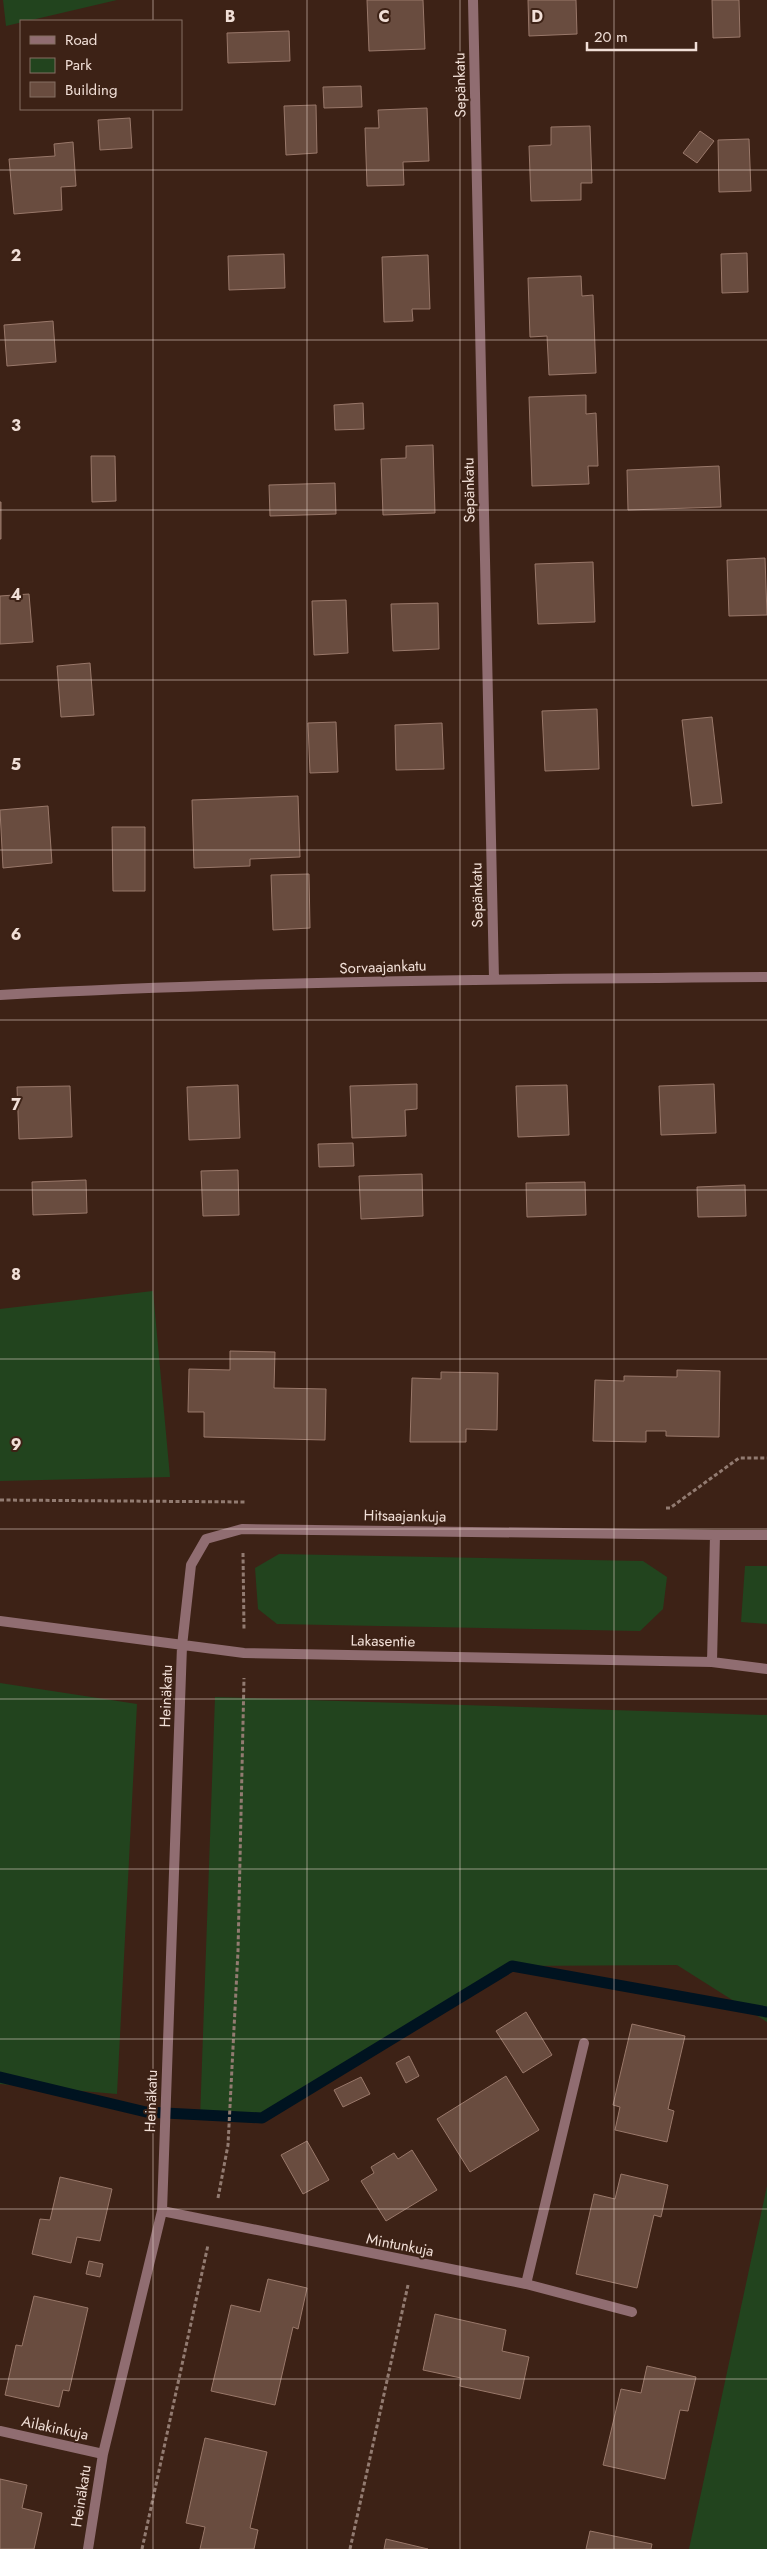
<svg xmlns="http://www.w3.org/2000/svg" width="767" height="2549" viewBox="0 0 767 2549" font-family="Jost,sans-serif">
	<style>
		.green { fill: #22441e }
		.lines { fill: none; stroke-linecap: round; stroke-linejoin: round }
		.stream { stroke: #001320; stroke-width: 11 }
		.building { fill: #694c3f; stroke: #99786a }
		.path { stroke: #927b71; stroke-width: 3; stroke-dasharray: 4 2.5; stroke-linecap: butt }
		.minor { stroke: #906d71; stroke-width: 10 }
		.grid { fill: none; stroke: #f1dfd7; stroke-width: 1; stroke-opacity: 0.55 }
		.labels { text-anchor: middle; stroke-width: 4; stroke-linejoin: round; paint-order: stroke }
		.street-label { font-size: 15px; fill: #f1dfd7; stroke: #3d2216 }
		.grid-label { font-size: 16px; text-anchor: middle; font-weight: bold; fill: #f1dfd7; stroke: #3d2216; stroke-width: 4; stroke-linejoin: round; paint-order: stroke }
	</style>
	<rect width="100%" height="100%" fill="#3d2216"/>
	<path class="green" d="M3 0H117L6 26Z
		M153 1291 170 1477 0 1481V1309Z
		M279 1554 643 1561 667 1577 663 1609 640 1631 277 1624 258 1609 255 1568Z
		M745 1566H767V1624L741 1622Z
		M0 1683 137 1704 117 2094 0 2084Z
		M215 1697 767 1715V2022L677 1965 515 1966 297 2103 244 2119H200Z
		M767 2186V2549H689Z"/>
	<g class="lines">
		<path class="stream" d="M0 2077 146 2112 262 2118 512 1966 767 2012"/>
	</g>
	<path class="building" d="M367 0H423L425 49 369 51Z
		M528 0H576L577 34 529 36Z
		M712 0H739L740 37 713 38Z
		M289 31 290 61 228 63 227 33Z
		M361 86 362 107 324 108 323 87Z
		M316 105 317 153 286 155 284 106Z
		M427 108 429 161 403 162 404 185 367 186 365 128H379L378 110Z
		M130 118 132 148 100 150 98 120Z
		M590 126 592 183H581V200L531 201 529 146 551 145V127Z
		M700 131 714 141 697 163 683 153Z
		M749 139 751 191 719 192 718 140Z
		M73 142 76 186 61 187 62 210 14 214 9 159 55 156 54 144Z
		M747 253 748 292 722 293 721 254Z
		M284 254 285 288 229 290 228 256Z
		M428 255 430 309H412L413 321 384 322 382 257Z
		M581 276 582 296 593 295 596 373 549 375 547 336 530 337 528 278Z
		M53 321 56 362 7 366 4 325Z
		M586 395V414L596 413 598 466H588L589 484 532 486 529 397Z
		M363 403 364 429 335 430 334 405Z
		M433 445 435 513 383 515 381 459 406 458V446Z
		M91 456H115L116 501 92 502Z
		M719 466 721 507 628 510 627 470Z
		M335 483 336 514 270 516 269 485Z
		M0 502H1V539H0Z
		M765 558 767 615 729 616 727 560Z
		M593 562 595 622 538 624 535 564Z
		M29 594 33 642 0 644V596Z
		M346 600 348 653 314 655 312 601Z
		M438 603 439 649 393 651 391 604Z
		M90 663 94 715 61 717 57 666Z
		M597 709 599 769 545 771 542 711Z
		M712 717 722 803 692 806 682 720Z
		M336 722 338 772 310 773 308 723Z
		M442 723 444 769 396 770 395 725Z
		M298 796 300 857 250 859V866L194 868 192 800Z
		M48 806 52 863 3 868 0 810Z
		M112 827H145V891H113Z
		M309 874 310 928 273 930 271 875Z
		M417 1084V1109L405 1110 406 1136 352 1138 350 1086Z
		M714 1084 716 1133 661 1135 659 1086Z
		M238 1085 240 1138 189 1140 187 1087Z
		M567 1085 569 1135 518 1137 516 1086Z
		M70 1086 72 1137 19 1139 17 1087Z
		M353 1143 354 1166 319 1167 318 1144Z
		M238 1170 239 1215 203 1216 201 1171Z
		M422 1174 423 1216 361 1219 359 1176Z
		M86 1180 87 1213 33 1215 32 1182Z
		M585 1182 586 1215 527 1217 526 1183Z
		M745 1185 746 1216 698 1217 697 1187Z
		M230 1351 275 1352 274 1388 326 1389 325 1440 204 1437V1412H188L189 1369 230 1370Z
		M677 1370 720 1371 719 1437 666 1436V1431H646V1442L593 1441 595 1380 624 1381V1376L677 1377Z
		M441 1372 498 1373 497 1430 466 1429V1442H410L412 1378 441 1379Z
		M526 2012 552 2055 523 2073 496 2031Z
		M632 2024 685 2036 668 2109 674 2111 667 2142 615 2130 620 2107 613 2105Z
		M409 2056 419 2076 406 2083 396 2063Z
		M506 2076 539 2130 470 2172 437 2119Z
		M361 2077 370 2094 343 2107 334 2090Z
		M307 2141 329 2180 303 2194 281 2155Z
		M412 2150 437 2190 386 2221 361 2181 374 2173 371 2167 394 2153 398 2159Z
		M621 2174 668 2185 661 2217 654 2215 637 2288 576 2274 594 2194 615 2199Z
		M60 2177 112 2189 100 2241 77 2237 71 2263 32 2254 40 2219 50 2220Z
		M89 2261 103 2264 100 2277 86 2274Z
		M268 2279 307 2288 298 2329 293 2327 275 2405 211 2391 231 2305 260 2312Z
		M34 2296 88 2308 69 2391 63 2390 59 2407 5 2395 16 2345 22 2346Z
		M435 2314 506 2330 502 2351 529 2357 520 2399 460 2386 461 2378 423 2370Z
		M647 2366 696 2377 688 2411 680 2410 665 2479 603 2465 621 2389 641 2393Z
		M205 2438 267 2452 250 2528 258 2530 254 2549H200L205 2527 186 2523Z
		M0 2479 27 2485 22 2508 42 2513 34 2549H0Z
		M590 2531 652 2544 651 2549H586Z
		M386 2539 428 2549H384Z"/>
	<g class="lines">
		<path class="path" d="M0 1500 245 1502
			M666 1508H670L739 1458H767
			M243 1553 244 1629
			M218 2198 228 2145 238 1951 244 1678
			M142 2549 208 2245
			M350 2549 408 2285"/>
		<path class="minor" d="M473 0 494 979
			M0 995C255 981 511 979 767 977
			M715 1535H767
			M0 1621 244 1653 712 1662 767 1669
			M162 2211 526 2284 632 2312
			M526 2284 584 2043
			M0 2431 103 2454
			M88 2549 103 2454 162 2211 182 1646 191 1565 206 1539 242 1529 715 1535 712 1662"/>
	</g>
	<path class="grid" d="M153 0V21M307 0V2549M460 0V2549M614 0V2549M153 109V2549M0 170H767M0 340H767M0 510H767M0 680H767M0 850H767M0 1020H767M0 1190H767M0 1359H767M0 1529H767M0 1699H767M0 1869H767M0 2039H767M0 2209H767M0 2379H767"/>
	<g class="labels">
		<g class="street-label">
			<text transform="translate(460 85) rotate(-91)" y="5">Sepänkatu</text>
			<text transform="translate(469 490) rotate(-91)" y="5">Sepänkatu</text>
			<text transform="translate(477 895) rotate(-91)" y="5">Sepänkatu</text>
			<text transform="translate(383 967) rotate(-2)" y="5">Sorvaajankatu</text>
			<text transform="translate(405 1516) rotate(1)" y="5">Hitsaajankuja</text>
			<text transform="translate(383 1641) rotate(1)" y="5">Lakasentie</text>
			<text transform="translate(166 1696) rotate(-88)" y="5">Heinäkatu</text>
			<text transform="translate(151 2101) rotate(-88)" y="5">Heinäkatu</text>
			<text transform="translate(400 2245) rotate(11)" y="5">Mintunkuja</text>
			<text transform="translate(55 2428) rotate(12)" y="5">Ailakinkuja</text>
			<text transform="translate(81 2496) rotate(-81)" y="5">Heinäkatu</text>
		</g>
	</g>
	<g class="grid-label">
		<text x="230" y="22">B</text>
		<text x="384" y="22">C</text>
		<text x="537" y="22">D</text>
		<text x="16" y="261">2</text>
		<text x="16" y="431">3</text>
		<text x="16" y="600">4</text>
		<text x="16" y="770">5</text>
		<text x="16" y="940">6</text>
		<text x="16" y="1110">7</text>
		<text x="16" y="1280">8</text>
		<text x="16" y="1450">9</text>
	</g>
	<rect x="20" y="20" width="162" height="90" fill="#3d2216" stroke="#856e63"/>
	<rect x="30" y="36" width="25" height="8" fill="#906d71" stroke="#856e63"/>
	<text x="65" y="45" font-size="15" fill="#f1dfd7">Road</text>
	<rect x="30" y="58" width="25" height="15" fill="#22441e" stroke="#856e63"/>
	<text x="65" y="70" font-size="15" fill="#f1dfd7">Park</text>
	<rect x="30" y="82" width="25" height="15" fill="#694c3f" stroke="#856e63"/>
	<text x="65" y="95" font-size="15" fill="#f1dfd7">Building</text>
	<path d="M587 42v8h109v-8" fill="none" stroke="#f1dfd7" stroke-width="2.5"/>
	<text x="594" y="42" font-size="15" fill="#f1dfd7" stroke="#3d2216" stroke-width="4" paint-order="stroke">20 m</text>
</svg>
